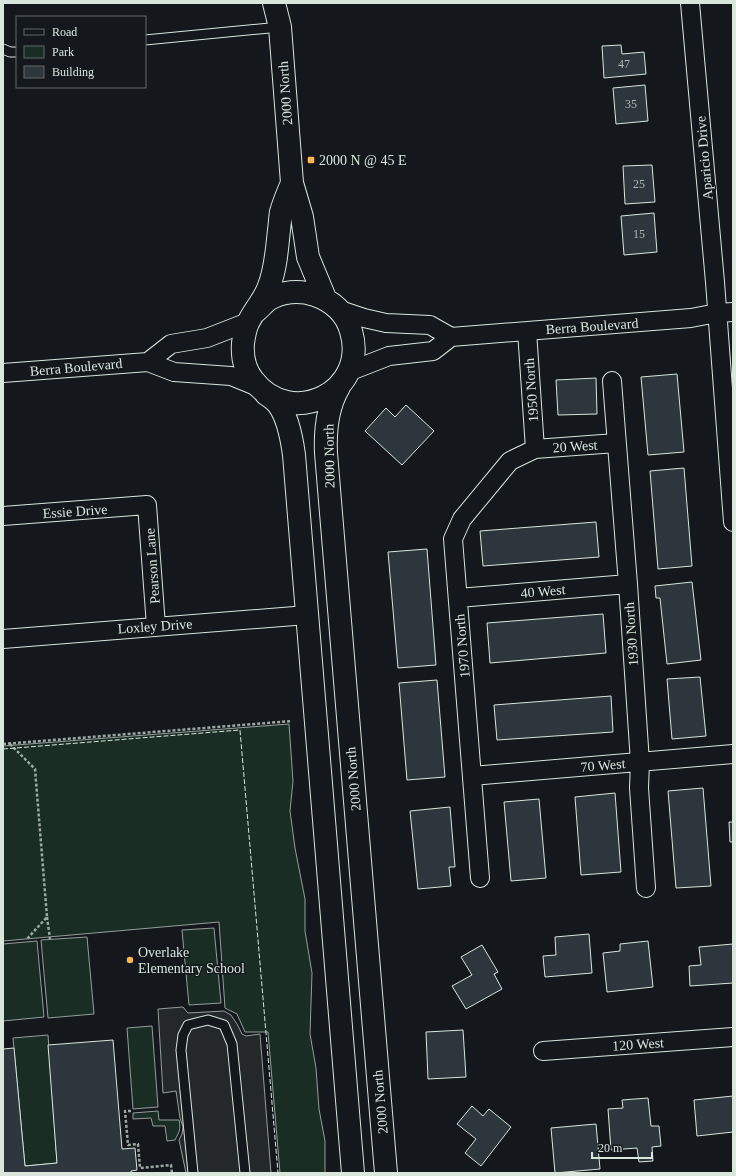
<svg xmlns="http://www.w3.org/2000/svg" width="736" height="1176" viewBox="0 0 736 1176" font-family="Georgia,serif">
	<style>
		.green { fill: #1a2d24; stroke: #939e99 }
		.parking { fill: #24282b; stroke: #939e99 }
		.building { fill: #2c363c; stroke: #d8e6dc }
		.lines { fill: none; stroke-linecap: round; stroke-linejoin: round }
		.lane-casing { stroke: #d8e6dc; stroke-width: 11 }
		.street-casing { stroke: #d8e6dc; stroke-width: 20 }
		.secondary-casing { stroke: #d8e6dc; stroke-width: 24 }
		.path { stroke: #9da8a2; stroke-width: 2.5; stroke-dasharray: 3 2; stroke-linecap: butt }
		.lane { stroke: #14181c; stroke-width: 9 }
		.street { stroke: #14181c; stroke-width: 18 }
		.secondary { stroke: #14181c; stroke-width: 22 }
		.fence { stroke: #d8e6dc; stroke-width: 1; stroke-dasharray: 5 2; stroke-linecap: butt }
		.poi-dot { fill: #ffb74d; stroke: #14181c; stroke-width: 1.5 }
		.labels { text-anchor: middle; stroke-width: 3; stroke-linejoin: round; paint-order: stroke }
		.number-label { font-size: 12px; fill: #adbab4 }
		.street-label { font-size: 14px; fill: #d8e6dc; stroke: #14181c }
		.poi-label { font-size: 14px; fill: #d8e6dc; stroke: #14181c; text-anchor: start }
	</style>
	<rect width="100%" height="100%" fill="#14181c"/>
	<path class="green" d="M289 724 293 781 290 811 295 848 305 899V931L312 973 310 1034 316 1068 319 1109 325 1141V1173H280L268 1032H245L237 1014 225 1008 219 922 3 941V746Z
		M214 928 221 1003 189 1005 182 930Z
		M87 937 94 1014 48 1018 41 940Z
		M37 941 44 1017 3 1021V944Z
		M152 1026 158 1107 133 1109 127 1028Z
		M48 1035 57 1163 25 1166 13 1038Z
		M158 1111 159 1120H179C181 1130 179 1132 175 1140L167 1141 165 1126H153L151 1118 133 1119V1113Z"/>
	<path class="parking" d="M183 1007 188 1013 224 1011 231 1015 237 1024 242 1034 246 1036 260 1034 271 1173H186L179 1140 182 1134 183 1127 180 1118 176 1091 163 1093 158 1009Z"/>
	<path class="building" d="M621 45 622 54 644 52 646 74 604 78 602 46Z
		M645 85 648 121 616 124 613 88Z
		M652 165 655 202 625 204 623 166Z
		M654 213 657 252 624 255 621 216Z
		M677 374 684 452 648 455 641 377Z
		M596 378 597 414 558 415 556 380Z
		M406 405 434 431 402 465 365 431 386 408 395 417Z
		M684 468 692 566 658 569 650 471Z
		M596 522 599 557 483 566 480 531Z
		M427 549 436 665 398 668 388 552Z
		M692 582 701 660 667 664 660 598H656L655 586Z
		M603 614 606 653 490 663 487 623Z
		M700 677 706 736 672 739 667 679Z
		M437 680 445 777 407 780 399 683Z
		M611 696 613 732 497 740 494 705Z
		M703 788 711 886 676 888 668 791Z
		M615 793 621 872 581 875 575 797Z
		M539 799 546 878 511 881 504 802Z
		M450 807 455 867H449L451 886 418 889 410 811Z
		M729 822H733V842H730Z
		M589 934 592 973 545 977 543 956 556 955 555 937Z
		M648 941 653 987 607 992 603 953 620 951V944Z
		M733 944V983L690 986 689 966 701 965 699 947Z
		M482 945 498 972 494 974 502 989 466 1009 452 986 472 975 461 957Z
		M463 1030 466 1077 428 1079 426 1032Z
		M113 1040 122 1149 135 1148 137 1170 131 1171V1173H3V1049L14 1048 25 1166 57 1163 48 1045Z
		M733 1096V1132L697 1136 694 1100Z
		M648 1098 651 1126H659L661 1146 652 1147 653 1161 639 1162 637 1148 611 1150 608 1109 623 1108 622 1100Z
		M472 1106 483 1116 489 1109 511 1127 481 1166 465 1153 476 1139 457 1124Z
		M596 1124 600 1169 555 1173 551 1128Z"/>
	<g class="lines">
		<defs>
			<path id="lane" d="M145 40 280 27
				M3 49 10 52H17
				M193 1173 181 1050 183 1035 188 1025 208 1020 224 1025 232 1044 245 1173"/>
			<path id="street" d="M690 3 715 282 733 522
				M340 310 364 318 386 323 430 325 451 337
				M527 331 535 449
				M148 362 171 344 207 338 248 322
				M348 372 389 356 433 351 451 337 691 318 717 313 733 312
				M3 373 148 362 174 372 231 376 258 387
				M612 381 628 584 640 762 639 788 646 888
				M3 516 147 505 156 626
				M458 598 628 584
				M3 639 307 615
				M472 776 733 754
				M480 878 453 539 462 519 510 461 535 449 616 443
				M543 1051 733 1037"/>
			<path id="secondary" d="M274 3 280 27 292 183 302 217 308 257 325 298
				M255 312C259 309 263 304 268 300 281 291 300 290 315 295 332 301 346 313 351 331 369 392 291 430 253 380 245 370 242 356 243 343 244 336 245 329 248 323 254 310 265 299 269 286 276 268 277 248 279 230 280 224 280 217 281 212 284 202 288 192 292 183
				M339 387C327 407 325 430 326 453L386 1173
				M266 394C270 397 275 400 278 404 288 417 292 440 294 455L353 1173"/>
		</defs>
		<use href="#lane" class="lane-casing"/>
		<use href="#street" class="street-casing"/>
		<use href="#secondary" class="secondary-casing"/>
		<path class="path" d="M3 744 292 721
			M10 744 35 769 47 917 27 939
			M47 917 50 939
			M131 1111H125L128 1145 138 1144 140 1168 171 1165 172 1173"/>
		<use href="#lane" class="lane"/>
		<use href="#street" class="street"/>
		<use href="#secondary" class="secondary"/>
		<path class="fence" d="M3 749 240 730 278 1173"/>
	</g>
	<g class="poi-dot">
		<rect x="307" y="156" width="8" height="8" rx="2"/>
		<circle cx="130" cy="960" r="4"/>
	</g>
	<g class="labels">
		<g class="number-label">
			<text x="624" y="68">47</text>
			<text x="631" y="108">35</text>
			<text x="639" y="188">25</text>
			<text x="639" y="238">15</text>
		</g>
		<g class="street-label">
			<text transform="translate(285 93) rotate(-94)" y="5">2000 North</text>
			<text transform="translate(704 158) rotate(-95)" y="5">Aparicio Drive</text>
			<text transform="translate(592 326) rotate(-4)" y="5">Berra Boulevard</text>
			<text transform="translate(76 367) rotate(-5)" y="5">Berra Boulevard</text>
			<text transform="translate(531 390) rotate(-94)" y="5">1950 North</text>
			<text transform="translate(575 446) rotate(-4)" y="5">20 West</text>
			<text transform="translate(329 456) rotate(-91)" y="5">2000 North</text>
			<text transform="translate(75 511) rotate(-4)" y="5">Essie Drive</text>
			<text transform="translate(152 566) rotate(-94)" y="5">Pearson Lane</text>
			<text transform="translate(543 591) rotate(-5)" y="5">40 West</text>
			<text transform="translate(155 626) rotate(-4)" y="5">Loxley Drive</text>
			<text transform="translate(631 634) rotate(-94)" y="5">1930 North</text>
			<text transform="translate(462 646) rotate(-95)" y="5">1970 North</text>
			<text transform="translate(603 765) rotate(-5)" y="5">70 West</text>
			<text transform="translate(353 779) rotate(-95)" y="5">2000 North</text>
			<text transform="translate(638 1044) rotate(-4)" y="5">120 West</text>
			<text transform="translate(380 1102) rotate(-95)" y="5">2000 North</text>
		</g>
		<g class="poi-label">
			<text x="319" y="165">2000 N @ 45 E</text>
			<text x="138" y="957">Overlake<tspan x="138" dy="16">Elementary School</tspan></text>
		</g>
	</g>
	<rect width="736" height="1176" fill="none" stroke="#d8e6dc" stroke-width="8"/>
	<rect x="16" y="16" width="130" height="72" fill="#14181c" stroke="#626a69"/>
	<rect x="24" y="29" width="20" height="6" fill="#14181c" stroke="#626a69"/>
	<text x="52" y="36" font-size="12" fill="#d8e6dc">Road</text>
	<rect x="24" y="46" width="20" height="12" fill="#1a2d24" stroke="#626a69"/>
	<text x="52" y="56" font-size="12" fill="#d8e6dc">Park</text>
	<rect x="24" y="66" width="20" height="12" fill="#2c363c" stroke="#626a69"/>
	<text x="52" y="76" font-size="12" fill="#d8e6dc">Building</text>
	<path d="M592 1152v6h60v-6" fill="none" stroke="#d8e6dc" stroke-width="2"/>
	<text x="598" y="1152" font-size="12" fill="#d8e6dc" stroke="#14181c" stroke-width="3" paint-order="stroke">20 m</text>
</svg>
